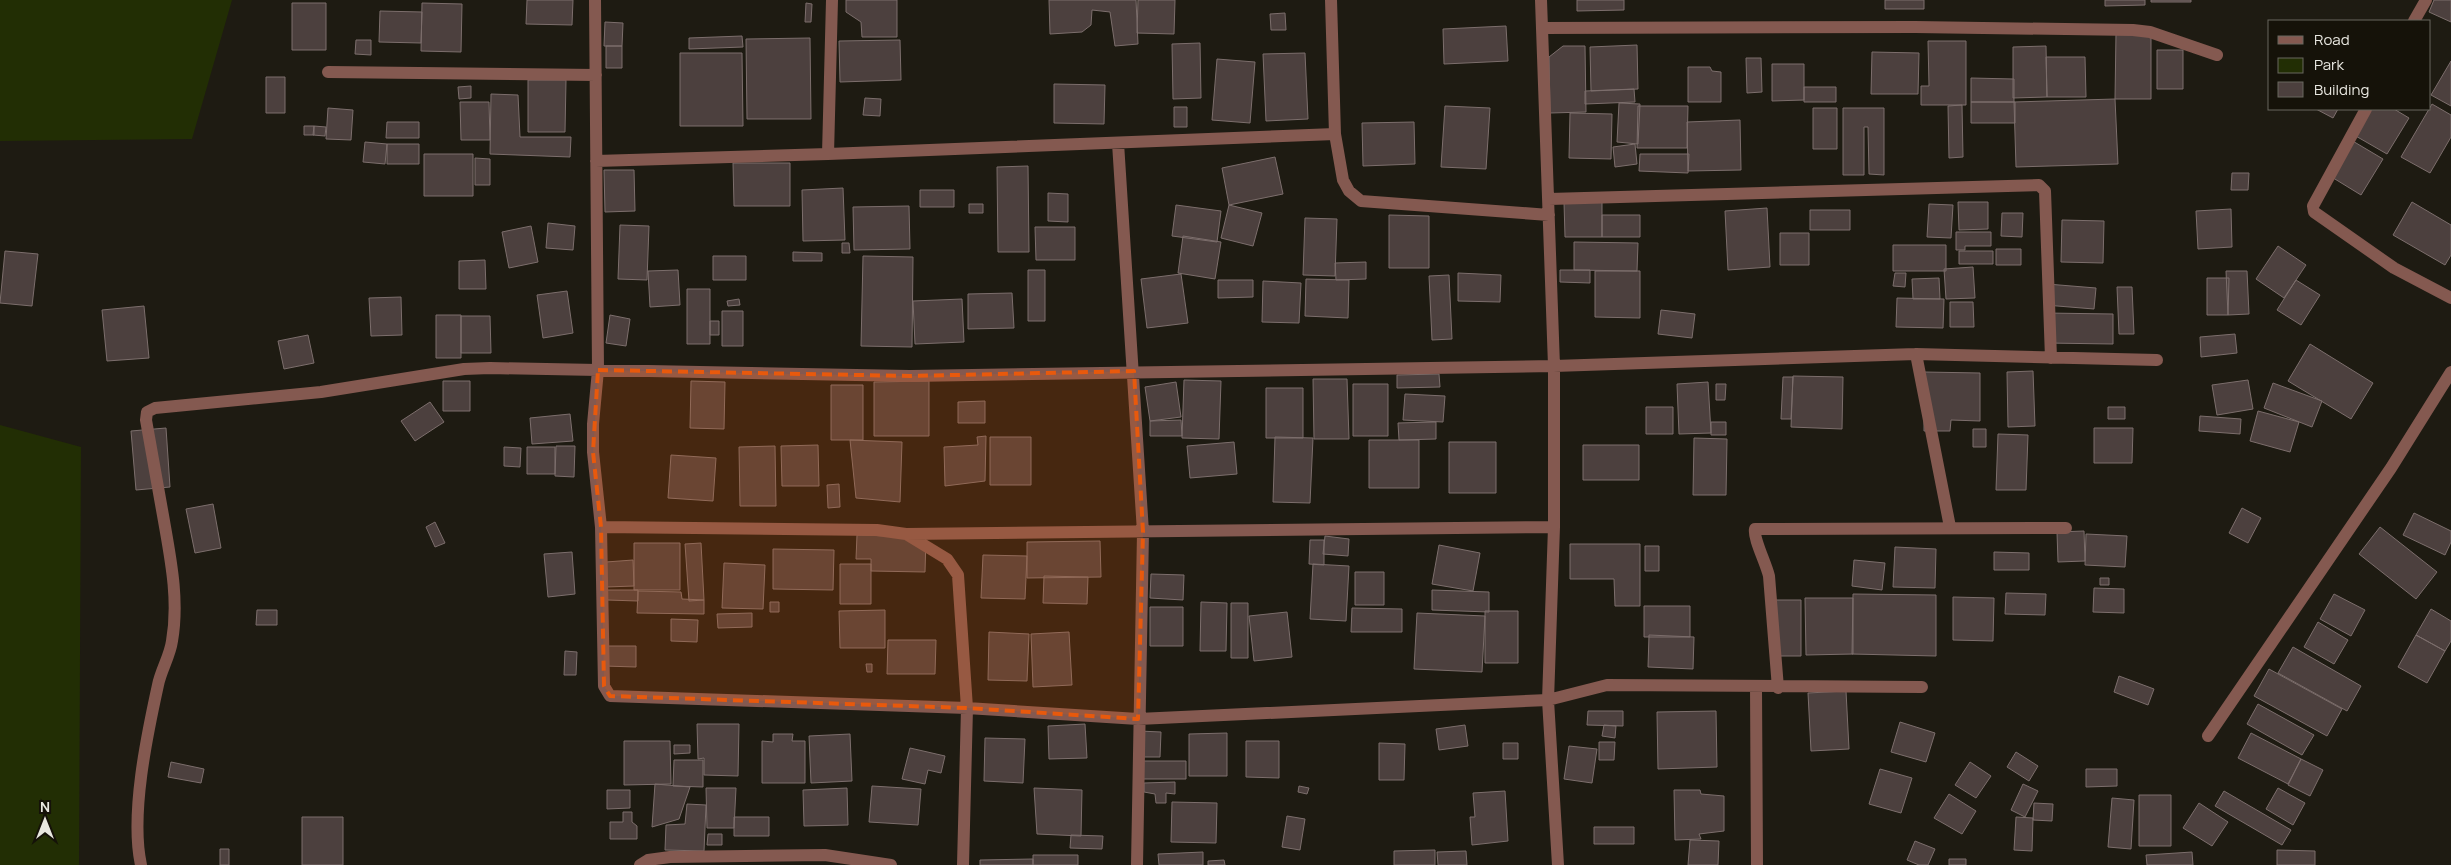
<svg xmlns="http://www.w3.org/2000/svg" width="2451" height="865" viewBox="0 0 2451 865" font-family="Manrope,sans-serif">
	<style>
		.green { fill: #222e04 }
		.building { fill: #4c403e; stroke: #7c6e6c }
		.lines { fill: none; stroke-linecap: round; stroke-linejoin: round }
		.minor { stroke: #845950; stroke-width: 12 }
		.marked { fill: #e8590c; fill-opacity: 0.2; stroke: #e8590c; stroke-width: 4; stroke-dasharray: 10 6; stroke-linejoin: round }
	</style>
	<rect width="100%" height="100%" fill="#1e1b12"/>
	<path class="green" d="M0 0H232L192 139 0 141Z
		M0 425 81 447 79 865H0Z"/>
	<path class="building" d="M527 0H573L572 25 526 24Z
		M846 0H897V37H862L861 22 846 12Z
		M1049 0H1136L1138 44 1115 46 1110 12 1092 10 1091 25 1082 32 1050 34Z
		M1138 0H1175L1174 34 1137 33Z
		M1577 0H1624V10L1577 11Z
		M1885 0H1924V9H1885Z
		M2105 0H2145V5L2105 6Z
		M2151 0H2191V2H2151Z
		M2434 0H2451V22L2429 12Z
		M292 3H326V50H292Z
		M422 3 462 4 461 52 421 51Z
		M806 3 812 4 811 22H805Z
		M380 11 422 12 421 43 379 42Z
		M1285 13 1286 30H1271L1270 14Z
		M605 22 623 23 622 46H604Z
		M1506 26 1508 61 1444 64 1443 29Z
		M2116 33H2151V99H2115Z
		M742 36 743 47 689 49V38Z
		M810 38 811 119H747L746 39Z
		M356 40H371V55L355 54Z
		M900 40 901 80 840 82 839 41Z
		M1928 41H1966V105H1921V86H1929Z
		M1200 43 1201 98 1173 99 1172 44Z
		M1637 45 1638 89 1591 91 1590 47Z
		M606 46H622V68H606Z
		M1563 46H1585L1586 112 1550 113 1549 57Z
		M2046 46 2047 97 2013 98V47Z
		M2157 50H2183V89H2157Z
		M1872 52 1919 53 1918 94H1871Z
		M680 53H742L743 126H680Z
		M1305 53 1308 119 1266 121 1263 54Z
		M2046 57H2085L2086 97H2047Z
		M1746 58H1761L1762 92 1747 93Z
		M1217 59 1255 62 1250 123 1212 120Z
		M2451 61V106L2431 95Z
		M1772 64H1804V100L1772 101Z
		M1688 67H1710L1712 71 1721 72V102H1688Z
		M266 77H285V113H266Z
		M1971 78 2014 79V102H1971Z
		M528 80H566L565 132H528Z
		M1054 84 1105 85 1104 124 1054 123Z
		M471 86V98L459 99 458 87Z
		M1804 87H1836V102H1804Z
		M1634 89 1635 102 1585 104V91Z
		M491 94 518 95 520 137H571L570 157 490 154Z
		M865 98 881 99 880 116 863 115Z
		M2115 99 2118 164 2016 167 2014 102Z
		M460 102H489L490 140H461Z
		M1971 102H2015V123H1971Z
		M1619 103 1640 104 1638 144 1617 142Z
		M2432 104 2451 115V137L2430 173 2401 157Z
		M1962 105 1963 157 1949 158 1948 106Z
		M1445 106 1490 108 1486 169 1441 167Z
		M1638 106H1688L1687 148H1637Z
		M1174 107H1187V127H1174Z
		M328 108 353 110 351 140 326 139Z
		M1813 108H1837V149H1813Z
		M1843 108H1884V175L1869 174 1868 127H1864V175H1843Z
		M2316 109H2338L2333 118Z
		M2369 109H2394L2409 118 2387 154 2354 135Z
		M1570 113 1612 114 1611 159 1569 158Z
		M1740 120 1741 170 1688 171 1687 122Z
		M387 122H419V138H386Z
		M1414 122 1415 164 1363 166 1362 123Z
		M304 126H314V135H304Z
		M314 126 326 127 325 136 313 135Z
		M2351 140 2383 159 2361 195 2330 176Z
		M365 142 387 144 385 164 363 162Z
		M387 144H419V164H387Z
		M1635 144 1637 164 1615 167 1613 147Z
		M424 154H473V196H424Z
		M1640 154H1689L1688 173 1639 171Z
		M1275 157 1283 194 1229 205 1222 168Z
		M475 158 490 159V185H475Z
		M733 163H790V206H734Z
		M1028 166 1029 252H998L997 167Z
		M604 170H634L635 211 605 212Z
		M2232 173H2249L2248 190H2231Z
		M843 188 845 240 803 241 802 190Z
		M920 190H954V207H920Z
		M1048 193 1068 194V222L1048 221Z
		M1602 201V237H1565L1564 202Z
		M1958 202H1988V229L1959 230Z
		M2412 202 2451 225V255L2445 265 2393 235Z
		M969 204H983V213H969Z
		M1929 204 1953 205 1951 238 1927 237Z
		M1176 205 1221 211 1217 242 1172 236Z
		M1229 205 1262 213 1253 246 1221 238Z
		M909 206 910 249 854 250 853 207Z
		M1767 208 1770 267 1728 270 1725 211Z
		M2231 209 2232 247 2198 249 2196 211Z
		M1810 210H1850V230H1810Z
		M2002 213H2023L2022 237 2001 236Z
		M1389 215 1429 216V268H1389Z
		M1602 215H1640V237H1602Z
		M1305 218 1337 219 1335 276 1303 275Z
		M2062 220 2104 221 2103 263 2061 262Z
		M548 223 575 226 573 250 546 248Z
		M620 225 649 226 647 280 618 279Z
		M531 226 538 262 509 268 502 232Z
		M1035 227H1075V260H1036Z
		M1956 232H1991V246H1965V250H1956Z
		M1780 233H1809V265H1780Z
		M1183 236 1221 242 1215 279 1178 273Z
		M1574 242 1638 243 1637 271 1574 270Z
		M842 243H849L850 253H842Z
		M1893 245H1946V271H1893Z
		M2278 246 2306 265 2284 298 2256 279Z
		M1996 249H2021V265H1996Z
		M5 251 38 254 32 306 0 303Z
		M1959 251H1993V264H1959Z
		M793 252 822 253V261H793Z
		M713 256H746V280H713Z
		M863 256 913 257 912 347 861 346Z
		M485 260 486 289H459V261Z
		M1366 262V279L1336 280 1335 263Z
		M1973 267 1975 298 1946 299 1944 269Z
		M678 270 680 305 650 307 648 271Z
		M1028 270H1045V321H1028Z
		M1560 270H1590V283L1560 282Z
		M1595 271H1640V318L1595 317Z
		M2226 271H2247L2249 314 2228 315Z
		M1458 273 1501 275 1500 302 1458 301Z
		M1895 273H1906L1905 287 1893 286Z
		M1181 274 1188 323 1147 328 1141 279Z
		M1449 275 1452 339 1432 340 1429 276Z
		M1939 278 1940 299H1913L1912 279Z
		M2207 278H2229L2228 315H2207Z
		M1306 279 1349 280 1348 318 1305 316Z
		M1218 280H1253V297L1218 298Z
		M2296 280 2320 295 2301 325 2277 310Z
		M1263 281 1301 283 1299 323 1262 322Z
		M2047 284 2096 288 2094 309 2045 305Z
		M2117 287H2132L2134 334H2119Z
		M687 289H710V344H687Z
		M567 291 573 333 543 338 537 295Z
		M1012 293 1014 328 968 329V294Z
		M401 297 402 335 371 336 369 298Z
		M1897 298 1944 299 1943 328 1896 327Z
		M739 299 740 305 728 306 727 301Z
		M962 299 964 342 915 344 913 301Z
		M1950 302H1973L1974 327H1950Z
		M144 306 149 358 107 361 102 310Z
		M1661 310 1695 314 1692 338 1658 334Z
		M722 311H743V346H722Z
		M2046 313 2113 314V344L2046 343Z
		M436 315H461V358H436Z
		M610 315 630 319 626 346 606 343Z
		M461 316H490L491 353H461Z
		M710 321H719V335H710Z
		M2235 334 2237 353 2201 357 2200 337Z
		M308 335 314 363 284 369 278 341Z
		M2310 344 2373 383 2351 419 2288 381Z
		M2033 371 2035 426 2008 427 2007 372Z
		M1924 372 1980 373V421L1951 420 1950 431H1924Z
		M1439 374 1440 387 1397 388V375Z
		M1793 376 1843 377 1842 429 1791 427Z
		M1783 377H1793L1791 419H1781Z
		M1313 379H1347L1349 439H1314Z
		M1184 380 1221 381 1219 439 1182 438Z
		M2248 380 2253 409 2217 415 2212 385Z
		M443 381H470V411H443Z
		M691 381 725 382 724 429 690 428Z
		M929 381V436H874V382Z
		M1176 382 1181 417 1150 421 1145 387Z
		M1708 382 1711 433 1679 434 1677 384Z
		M2273 383 2322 401 2312 427 2264 408Z
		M1353 384H1388V436H1353Z
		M1716 384H1726L1725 400H1716Z
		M831 385H863V440H831Z
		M1266 388H1303V438H1266Z
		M1405 394 1445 396 1443 422 1403 420Z
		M985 401V423H958V402Z
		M430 402 444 422 415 441 401 421Z
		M1646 407H1673V434H1646Z
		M2108 407H2125V419H2108Z
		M2258 411 2299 422 2290 452 2250 441Z
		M570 414 573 441 532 444 530 418Z
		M2200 416 2241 419 2240 434 2199 431Z
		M1181 420 1182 436H1150V421Z
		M1436 422V439L1399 440 1398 423Z
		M1711 422H1726V435H1711Z
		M166 428 170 487 136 490 131 431Z
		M2094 428H2133L2132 463H2094Z
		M1973 429H1986V447H1973Z
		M1998 434 2028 435 2026 490H1996Z
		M986 436 985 481 945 486 944 447 978 445 977 437Z
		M990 437H1031V485H990Z
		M1275 437 1313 438 1310 503 1273 502Z
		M1694 438 1727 439 1726 495H1693Z
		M850 440 902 442 900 502 856 498Z
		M1369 440H1419V488H1369Z
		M1234 442 1237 474 1190 478 1187 446Z
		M1449 442H1496V493H1449Z
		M818 445 819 486H782L781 446Z
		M1583 445H1639V480H1583Z
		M556 446H575L574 477 555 476Z
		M775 446 776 506H740L739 447Z
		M504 447 521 448 520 467 504 466Z
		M527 447H555V474H527Z
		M671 455 716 458 713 501 668 498Z
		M839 484 840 507 828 508 827 485Z
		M213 504 221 548 195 553 186 509Z
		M2242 508 2261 518 2248 543 2229 533Z
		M2414 513 2451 531V542L2445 555 2403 535Z
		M435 522 445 543 435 547 426 527Z
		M2380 527 2437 572 2416 599 2359 554Z
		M2084 531 2085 561 2058 562 2057 532Z
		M2086 534 2127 536 2125 567 2085 565Z
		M857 535 926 537 925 572 871 571V559H856Z
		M1325 536 1349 539 1348 556 1323 554Z
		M1310 540H1324V565L1309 564Z
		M1100 541 1101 577 1027 578V542Z
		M634 543H680V590H634Z
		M701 543 704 600 689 601 685 544Z
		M1570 544H1640V606H1615L1614 579H1570Z
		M1439 545 1480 553 1473 591 1432 584Z
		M1645 546H1659V571H1645Z
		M1895 547 1936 549 1935 588 1893 587Z
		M773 549 834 550 833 590 773 589Z
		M572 552 575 594 548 597 544 554Z
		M1994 552 2029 553V570H1994Z
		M983 555 1027 556 1025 599 981 598Z
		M633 560 634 586 606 587V562Z
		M1854 560 1885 563 1882 590 1852 586Z
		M724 563 765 565 763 609 722 608Z
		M840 564H871V604H840Z
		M1313 564 1349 566 1346 621 1310 619Z
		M1355 572H1384V605H1355Z
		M1151 574 1184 575 1183 600 1150 598Z
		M1044 576 1088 577 1087 604 1043 603Z
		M2100 578H2109V585H2100Z
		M2094 588 2124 589V613L2093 612Z
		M607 590H638V601L607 600Z
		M1432 590 1489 592V612L1432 610Z
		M638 591 681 592 682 599 704 600V614L637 613Z
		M2006 593 2046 594 2045 615 2005 614Z
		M1853 594 1936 595V656L1852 654Z
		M2334 594 2365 610 2351 636 2320 619Z
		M1953 597 1994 598 1993 641 1953 640Z
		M1805 598H1853V654L1806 655Z
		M1771 600H1801V656H1771Z
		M770 602H779V612H770Z
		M1201 602 1227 603 1226 651H1200Z
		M1231 603H1248V658H1231Z
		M1644 606H1690V637H1644Z
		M1150 607H1183V646H1150Z
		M1352 608 1402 609V632H1351Z
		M2431 609 2451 621V641L2445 651 2416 635Z
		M257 610H277V625H256Z
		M885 610V648H840L839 611Z
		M1485 611H1518V663H1485Z
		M1287 612 1292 657 1254 661 1249 616Z
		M752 613V627L718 628 717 614Z
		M1417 613 1485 616 1482 672 1414 669Z
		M671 619 698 620 697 642 671 641Z
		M2318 622 2348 640 2334 664 2304 647Z
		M989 632 1029 634 1027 681 988 680Z
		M1069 632 1072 685 1033 687 1031 634Z
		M1649 635 1694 637 1693 669 1648 667Z
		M2416 635 2445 651 2427 683 2398 667Z
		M888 640H936L935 674H887Z
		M604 646H636V667L604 666Z
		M2293 647 2361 686 2347 711 2278 673Z
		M565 651 577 652 576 675H564Z
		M866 664H872V672H867Z
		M2269 669 2342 709 2327 736 2254 696Z
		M2119 676 2154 689 2148 705 2114 692Z
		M1846 691 1849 749 1811 751 1808 693Z
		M2258 704 2314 735 2302 755 2247 724Z
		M1588 711H1623V726L1587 725Z
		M1716 711 1717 767 1658 769 1657 712Z
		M1900 722 1935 733 1926 762 1891 752Z
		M697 724H739L738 776 704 775V758L698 759Z
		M1085 724 1087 758 1049 759 1048 726Z
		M1465 725 1468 746 1439 750 1436 729Z
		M1604 725 1616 726 1615 738 1602 736Z
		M1139 731 1161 732 1160 757H1139Z
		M1227 733V776H1189V734Z
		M2251 733 2301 759 2288 784 2238 758Z
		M773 734H793L792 741H805V783H762V741L773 742Z
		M850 734 852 781 811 783 809 736Z
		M985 738 1025 739 1023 783 984 781Z
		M624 741H670L671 784 624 785Z
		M1246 741H1279V778L1246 777Z
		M1599 742H1615L1614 760H1599Z
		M1379 743 1405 744 1404 780H1379Z
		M1503 743H1518V759H1503Z
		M674 745H690V753L674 754Z
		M1569 746 1597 749 1592 783 1564 779Z
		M910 748 945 756 941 773 928 770 925 784 902 779Z
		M2016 752 2038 766 2029 781 2007 767Z
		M2301 759 2323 770 2310 796 2288 785Z
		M674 760H703V787L673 786Z
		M1143 761H1186V779H1143Z
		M171 762 204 769 201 783 168 777Z
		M1970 762 1991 776 1976 798 1955 785Z
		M1880 769 1912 778 1901 813 1869 804Z
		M2086 769H2117V786L2086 787Z
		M1175 782V794L1166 793V803H1156L1155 794 1144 792V783Z
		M655 784 690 787 679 819 652 827Z
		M2023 784 2038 791 2025 817 2011 810Z
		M872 786 921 789 918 825 869 822Z
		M1299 786 1309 788 1307 794 1298 792Z
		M706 788H736L734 828H707Z
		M847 788 848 825 804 826 803 790Z
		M1034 788 1082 790 1081 836 1037 834Z
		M2278 788 2305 803 2293 825 2266 809Z
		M607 790H630V808L607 809Z
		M1674 790H1700L1701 794 1724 796V831L1699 834 1701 839 1675 840Z
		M1505 791 1508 841 1472 845 1470 817H1475L1473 793Z
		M2224 791 2291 830 2282 845 2215 806Z
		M1949 794 1976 811 1962 834 1934 818Z
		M2139 795H2171V846H2139Z
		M2112 798 2134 800 2131 849 2108 847Z
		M1172 802 1217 803 1216 843 1171 842Z
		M2034 803 2053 804 2052 821 2033 820Z
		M2199 803 2228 822 2212 846 2183 828Z
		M687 804 706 805 704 851 665 850 666 825 685 824Z
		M623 812H632V822L637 826V839H610V822H623Z
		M1287 816 1305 819 1300 850 1282 847Z
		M302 817H343V865H302Z
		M734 817H769V836H734Z
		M2016 817 2033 818 2032 851 2014 850Z
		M1594 827H1634V844H1594Z
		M708 834H722V845H707Z
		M1071 835 1103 836 1102 849 1070 848Z
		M1690 840 1719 841 1718 865H1688Z
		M1915 841 1935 849 1928 865H1919L1907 860Z
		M220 849H229V865H220Z
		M1435 850V865H1394V851Z
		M2277 850 2315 851V865H2277Z
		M1466 851 1467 865H1438L1437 852Z
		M1203 852V865H1159L1158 854Z
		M2192 852 2193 865H2147L2146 855Z
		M1033 855H1078V865H1033Z
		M1033 859V865H980V860Z
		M1949 859H1966V865H1949Z
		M1224 860 1225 865H1208V861Z"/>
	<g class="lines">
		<path class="minor" d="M595 0 598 370 593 424V452L601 527 604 686 610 696 967 708 1138 719 1548 700 1607 685 1922 687
			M1331 0 1335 134 1343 180 1349 191 1361 201 1549 215
			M1541 0 1554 366V527L1548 700 1558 865
			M2414 21 2426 0
			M1543 28 1915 27 2133 30 2150 32 2217 55
			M328 72 596 75
			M2366 109 2313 206 2314 212 2394 268 2451 298
			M1118 143 1143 532 1137 865
			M828 154 832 0
			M596 161 828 154 1335 134
			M1549 199 2039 185 2045 191 2051 358
			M1916 354 1950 527
			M601 527 877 530 906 534 1554 527
			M906 534 947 559 958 575 967 708 963 865
			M1756 687 1757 865
			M1778 688 1769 576C1766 563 1753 538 1755 529L2066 528
			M2208 736 2391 468 2451 372
			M141 865C130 815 147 735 158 685 161 670 170 656 172 641 179 601 171 561 164 521 158 487 152 453 146 420L147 412 155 408 321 392 464 369 490 368 910 376 1554 366 1916 354 2157 360
			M640 865 648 860 670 857 825 855 891 865"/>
	</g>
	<path class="marked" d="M598 370 910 376 1134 371 1143 532 1138 719 967 708 610 696 604 686 601 527 593 452Z"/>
	<rect x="2268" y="20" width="162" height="90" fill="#151209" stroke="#69675f"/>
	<rect x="2278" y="36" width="25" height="8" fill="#845950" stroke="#69675f"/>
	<text x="2314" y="45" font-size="15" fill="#e8e7e0">Road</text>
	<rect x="2278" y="58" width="25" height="15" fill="#222e04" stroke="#69675f"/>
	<text x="2314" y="70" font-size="15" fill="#e8e7e0">Park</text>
	<rect x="2278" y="82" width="25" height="15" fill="#4c403e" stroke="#69675f"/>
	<text x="2314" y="95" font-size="15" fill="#e8e7e0">Building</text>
	<g transform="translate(45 820)" stroke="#151209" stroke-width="4" paint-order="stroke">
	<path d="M0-4L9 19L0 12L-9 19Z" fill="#e8e7e0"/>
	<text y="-8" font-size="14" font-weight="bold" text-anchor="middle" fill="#e8e7e0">N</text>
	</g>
</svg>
